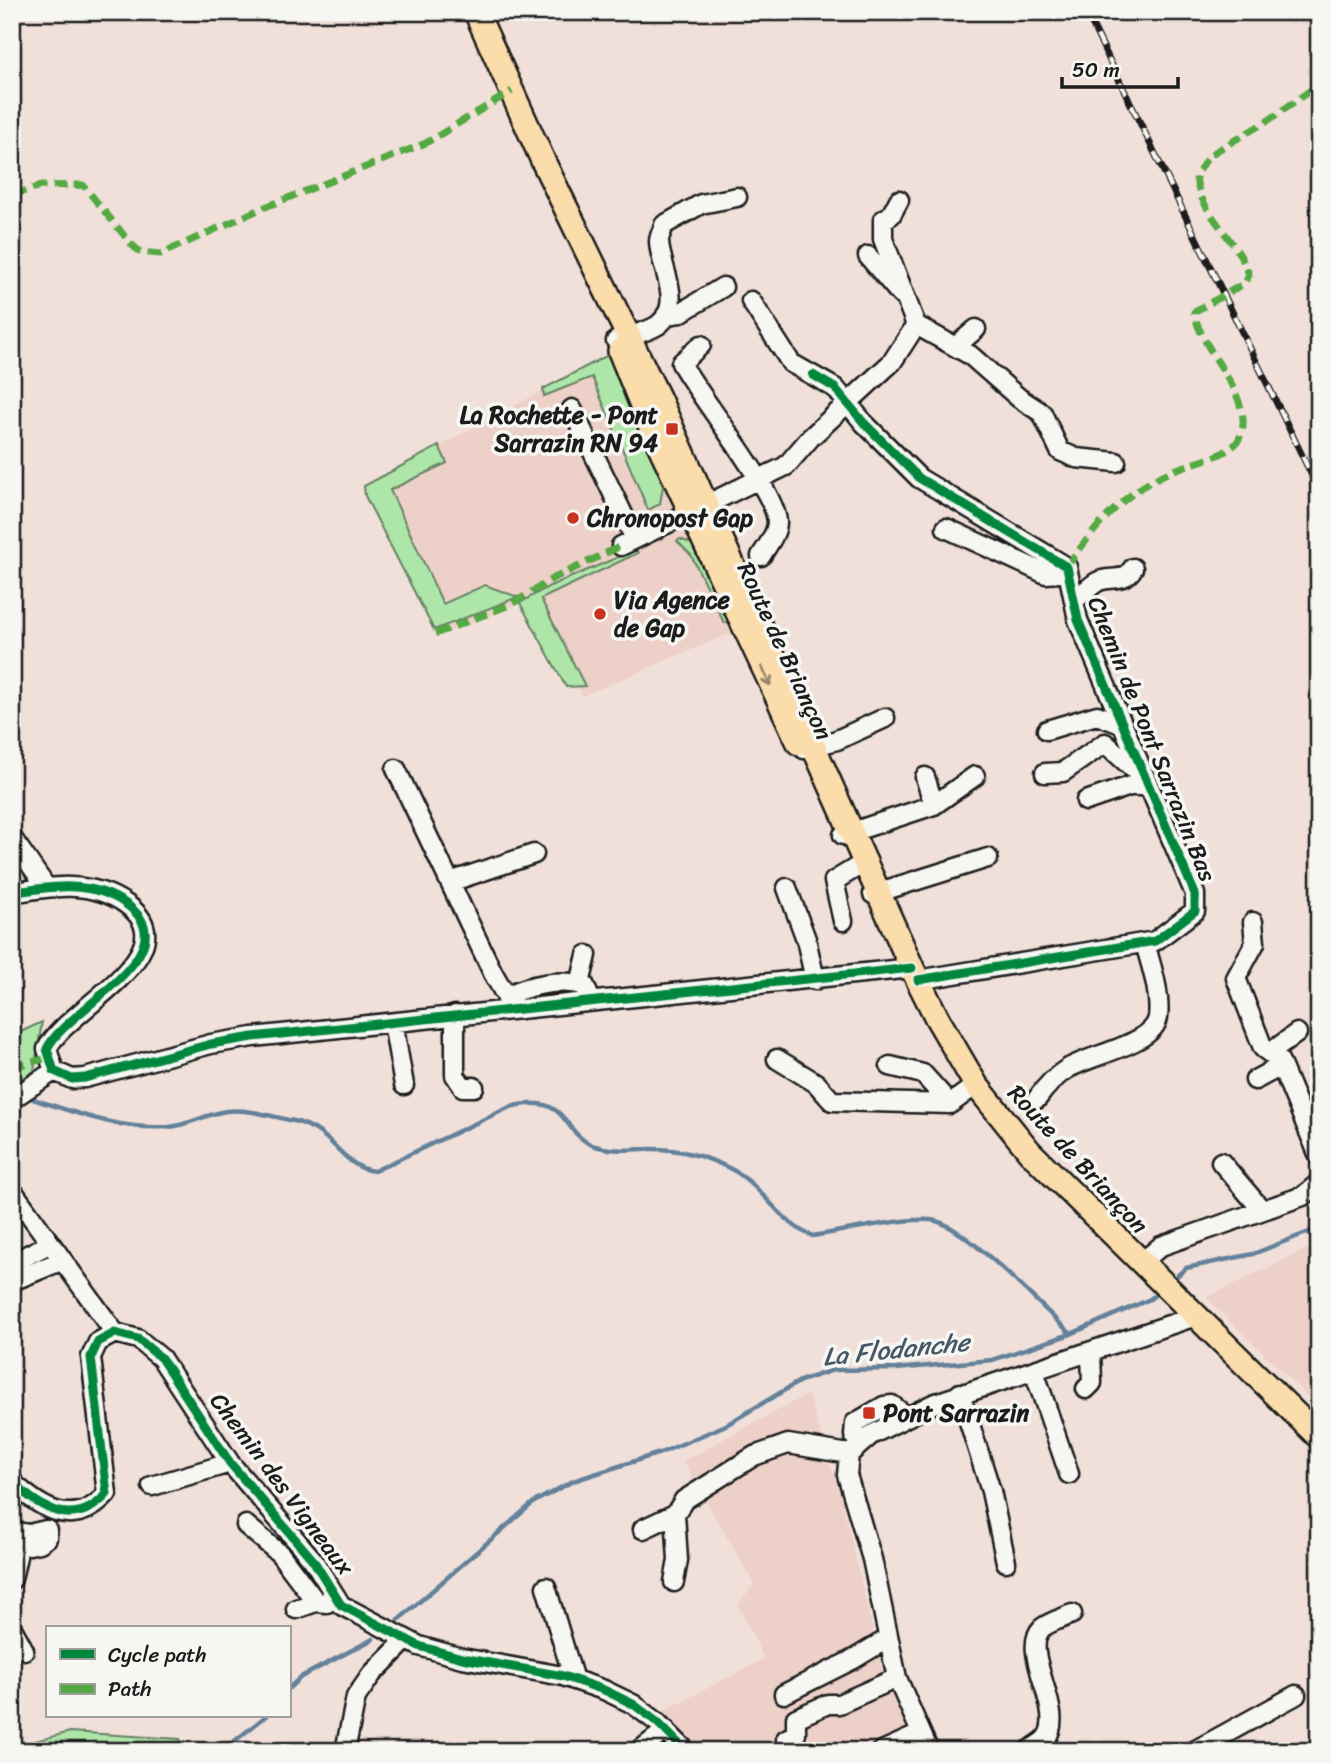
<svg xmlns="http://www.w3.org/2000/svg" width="1331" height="1763" viewBox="0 0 1331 1763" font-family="Sriracha,sans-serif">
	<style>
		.built { fill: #edd0c7 }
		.green { fill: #aee6aa; stroke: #658163; stroke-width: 2 }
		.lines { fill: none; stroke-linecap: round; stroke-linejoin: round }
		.stream { stroke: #63819b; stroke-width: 4.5 }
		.minor-casing { stroke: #1c1c1c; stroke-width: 23 }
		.major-casing { stroke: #1c1c1c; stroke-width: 28 }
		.minor { stroke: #f6f6f2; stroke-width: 18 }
		.major { stroke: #fbddab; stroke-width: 23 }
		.rail-casing { stroke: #1c1c1c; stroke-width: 7 }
		.rail { stroke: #f6f6f2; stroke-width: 4.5; stroke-dasharray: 13; stroke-linecap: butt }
		.quiet { stroke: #52a943; stroke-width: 7; stroke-dasharray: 14 7; stroke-linecap: butt }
		.cycleway-casing { stroke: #f6f6f2; stroke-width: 13 }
		.cycleway { stroke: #00873e; stroke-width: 9 }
		.oneway { stroke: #97866b }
		.poi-dot { fill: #c8321e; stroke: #f6f6f2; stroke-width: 2.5 }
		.labels { text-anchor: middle; stroke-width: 7; stroke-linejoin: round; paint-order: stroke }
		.poi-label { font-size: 24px; font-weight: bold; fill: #1c1c1c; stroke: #f6f6f2; text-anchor: start }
		.street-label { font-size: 24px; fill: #1c1c1c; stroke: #f6f6f2 }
		.water-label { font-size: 26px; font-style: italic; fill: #455766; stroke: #f6f6f2 }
	</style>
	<rect width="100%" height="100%" fill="#f1e0d9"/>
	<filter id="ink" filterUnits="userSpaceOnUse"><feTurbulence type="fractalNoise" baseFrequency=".0143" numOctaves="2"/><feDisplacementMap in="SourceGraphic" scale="14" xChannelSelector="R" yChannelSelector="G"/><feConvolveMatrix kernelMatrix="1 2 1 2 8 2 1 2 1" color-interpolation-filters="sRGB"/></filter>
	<g filter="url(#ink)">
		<path class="built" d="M610 355 736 631 582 696 532 598 437 637 364 486Z
			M1319 1243V1407L1206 1298Z
			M808 1394 842 1501 883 1674 907 1730 859 1751H704L661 1712 764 1659 738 1605 754 1584 683 1461Z"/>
		<path class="green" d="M612 353 665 474 660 504 648 510 592 377 544 396 543 389Z
			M439 446 447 463 390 490 443 604 485 585 518 597 434 630 365 496 364 486Z
			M680 539 698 546 731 620 724 623 691 555 677 541Z
			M635 550 638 553 541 599 585 686 566 687 520 603 550 586Z
			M42 1022 34 1071 12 1085V1036Z
			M70 1732 180 1739 185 1751H12V1747Z"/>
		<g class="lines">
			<path class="stream" d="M33 1099C79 1114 120 1130 169 1127 188 1125 207 1114 226 1111 248 1108 273 1117 294 1121 334 1130 342 1168 374 1171L510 1107C571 1092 559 1133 595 1146 614 1152 628 1149 648 1149 677 1148 706 1156 731 1169 762 1185 781 1225 813 1236 840 1232 912 1215 936 1221 968 1229 1043 1308 1071 1334
				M1170 1282 1186 1268 1253 1254 1319 1228
				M395 1623 534 1502 573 1481 663 1452 726 1425 800 1381 833 1370 896 1369 992 1360 1071 1334 1150 1299 1161 1290
				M289 1688 301 1677 373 1639
				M222 1751 266 1716"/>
			<defs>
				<path id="minor" d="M899 200 891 215 883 220V239L916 325
					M868 256 901 295
					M751 301 791 363 835 388 864 423 919 478 1067 567 1078 620 1195 894V911L1155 941 918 980
					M666 315 680 313 723 287
					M616 341C629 335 646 333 658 325 686 304 659 266 659 241 659 236 663 230 664 225L701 204 737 197
					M701 345 681 363C700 398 776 491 777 522 777 534 767 546 761 556
					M956 346 976 329
					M572 409 635 539
					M946 528 1046 574 1059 573 1067 567
					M621 546 786 466 811 437 892 362 916 325 970 355 1019 398 1042 413 1060 451 1076 458 1116 462
					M1074 601C1081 595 1089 587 1097 582 1109 575 1124 584 1133 568
					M1047 730 1097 715 1121 724
					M804 749 837 740 885 718
					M396 769 493 973 506 996 510 1009
					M1045 773 1063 772 1105 743 1138 773
					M925 777 934 805
					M1086 801 1130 786H1146
					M843 835 934 805 975 776
					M12 838 46 887
					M450 882 534 854
					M787 888 806 939 815 980
					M12 893C51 886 92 880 126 904 193 952 65 1009 47 1049L54 1071 72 1079 85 1078 211 1044 253 1037 912 968
					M873 894 988 858
					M843 921 834 881 867 861
					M1253 922 1255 943 1236 978 1263 1048 1279 1060 1319 1156
					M580 984 587 955
					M506 996C529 985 561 978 585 986L591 1001
					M455 1015V1075L463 1087H474
					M393 1023 404 1085
					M1270 1053 1297 1033
					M777 1059 816 1083 832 1101 950 1104 976 1085
					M890 1066 923 1074 950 1104
					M1255 1080 1281 1066
					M12 1099 54 1071
					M1037 1099C1046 1086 1054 1077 1067 1069 1089 1055 1155 1044 1158 1017 1161 993 1151 966 1145 943
					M1221 1162 1262 1210
					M12 1190 115 1333
					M12 1263 49 1244
					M1141 1263 1161 1246 1303 1196 1319 1183
					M12 1281 61 1261
					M1034 1371 1069 1474
					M1086 1389 1092 1383 1091 1352
					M960 1393 991 1491 1006 1562
					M858 1443 854 1435 855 1423 884 1406 892 1405 906 1416
					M12 1482C41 1509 74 1530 107 1494L91 1357 98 1342 115 1333 138 1339 161 1358 230 1463 313 1560 341 1605 419 1646 462 1658 563 1676 604 1690 633 1704 657 1722 686 1751
					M152 1486 230 1463
					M246 1525 280 1554 316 1602
					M643 1529 675 1514 684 1500 754 1456 788 1444 849 1454
					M12 1531 29 1534 46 1530
					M12 1579 19 1547 40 1543 47 1538V1530
					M674 1582 678 1560 675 1514
					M546 1587 574 1680
					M296 1609 316 1602 327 1603
					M12 1628 24 1650
					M784 1694 852 1660 887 1639
					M786 1739 796 1734V1718L828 1704H839L897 1678
					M345 1751 356 1697 372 1674 406 1640
					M639 1751 666 1730
					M882 1751 920 1734
					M929 1751 897 1678 872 1559 847 1475 849 1454 871 1435 933 1404 1187 1319 1193 1314
					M1028 1751C1034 1747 1042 1743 1046 1738 1067 1713 1019 1651 1042 1628 1049 1622 1063 1618 1072 1614
					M1194 1751 1296 1695"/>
				<path id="major" d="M476 12 544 163 658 397 912 968 937 1018 976 1085 1030 1152 1319 1437
					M620 351 650 425 799 743"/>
			</defs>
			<use href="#minor" class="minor-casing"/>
			<use href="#major" class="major-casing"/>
			<use href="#minor" class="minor"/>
			<use href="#major" class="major"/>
			<defs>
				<path id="rail" d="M1086 12 1319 490"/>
			</defs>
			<use href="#rail" class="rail-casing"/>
			<use href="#rail" class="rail"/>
			<path class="quiet" d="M12 195 41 186 83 185 132 245 140 252 161 254 258 210 426 143 512 91
				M1067 567C1096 525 1127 488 1177 469 1195 462 1216 459 1232 447 1240 442 1244 428 1243 419 1239 380 1201 349 1194 312L1245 283 1249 275C1238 239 1200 215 1196 177L1208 156 1269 120 1319 84
				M435 634 512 604 552 579 621 546
				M12 1067 48 1058"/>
			<defs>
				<path id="cycleway" d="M813 375 835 388 864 423 919 478 1067 567 1078 620 1195 894V911L1155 941 918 980
					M12 893C51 886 92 880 126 904 193 952 65 1009 47 1049L54 1071 72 1079 85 1078 211 1044 253 1037 912 968
					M12 1482C41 1509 74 1530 107 1494L91 1357 98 1342 115 1333 138 1339 161 1358 230 1463 313 1560 341 1605 419 1646 462 1658 563 1676 604 1690 633 1704 657 1722 686 1751"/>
			</defs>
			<use href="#cycleway" class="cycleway-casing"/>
			<use href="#cycleway" class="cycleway"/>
		</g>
		<defs><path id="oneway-shaft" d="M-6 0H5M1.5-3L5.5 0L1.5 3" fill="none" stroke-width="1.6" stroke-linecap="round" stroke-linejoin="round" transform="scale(1.75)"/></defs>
		<use class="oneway" href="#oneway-shaft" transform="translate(766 676) rotate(66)"/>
	</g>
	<g class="poi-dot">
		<rect x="665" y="422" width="14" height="14" rx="3.5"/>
		<circle cx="573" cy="518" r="7"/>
		<circle cx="600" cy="614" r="7"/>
		<rect x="862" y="1406" width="14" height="14" rx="3.5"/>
	</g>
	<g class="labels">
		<g class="poi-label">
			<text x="658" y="423" text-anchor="end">La Rochette - Pont<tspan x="658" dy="28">Sarrazin RN 94</tspan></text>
			<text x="587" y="526">Chronopost Gap</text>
			<text x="614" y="608">Via Agence<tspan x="614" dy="28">de Gap</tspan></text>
			<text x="883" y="1421">Pont Sarrazin</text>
		</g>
		<g class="street-label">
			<text transform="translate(785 651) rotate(65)" y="8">Route de Briançon</text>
			<text transform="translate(1152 739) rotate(68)" y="8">Chemin de Pont Sarrazin Bas</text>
			<text transform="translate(1078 1159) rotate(47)" y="8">Route de Briançon</text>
			<text transform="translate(282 1484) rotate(53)" y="8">Chemin des Vigneaux</text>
		</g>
		<g class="water-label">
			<text transform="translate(896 1349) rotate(-6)" y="9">La Flodanche</text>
		</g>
	</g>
	<rect width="1331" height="1763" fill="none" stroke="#f6f6f2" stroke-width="42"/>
	<rect x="21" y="21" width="1289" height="1721" fill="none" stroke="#1c1c1c" stroke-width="2.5" filter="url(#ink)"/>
	<rect x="46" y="1626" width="245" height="91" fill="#f6f6f2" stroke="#9f9f9c" stroke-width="2"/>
	<rect x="60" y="1649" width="35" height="10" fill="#00873e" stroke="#9f9f9c" stroke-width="2"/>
	<text x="108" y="1662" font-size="21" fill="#1c1c1c">Cycle path</text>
	<rect x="60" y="1684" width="35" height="10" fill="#52a943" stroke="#9f9f9c" stroke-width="2"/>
	<text x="108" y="1696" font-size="21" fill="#1c1c1c">Path</text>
	<path d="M1062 77v10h116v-10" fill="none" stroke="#1c1c1c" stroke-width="3.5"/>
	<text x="1072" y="77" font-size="21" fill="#1c1c1c" stroke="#f6f6f2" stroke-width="5" paint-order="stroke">50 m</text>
</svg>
